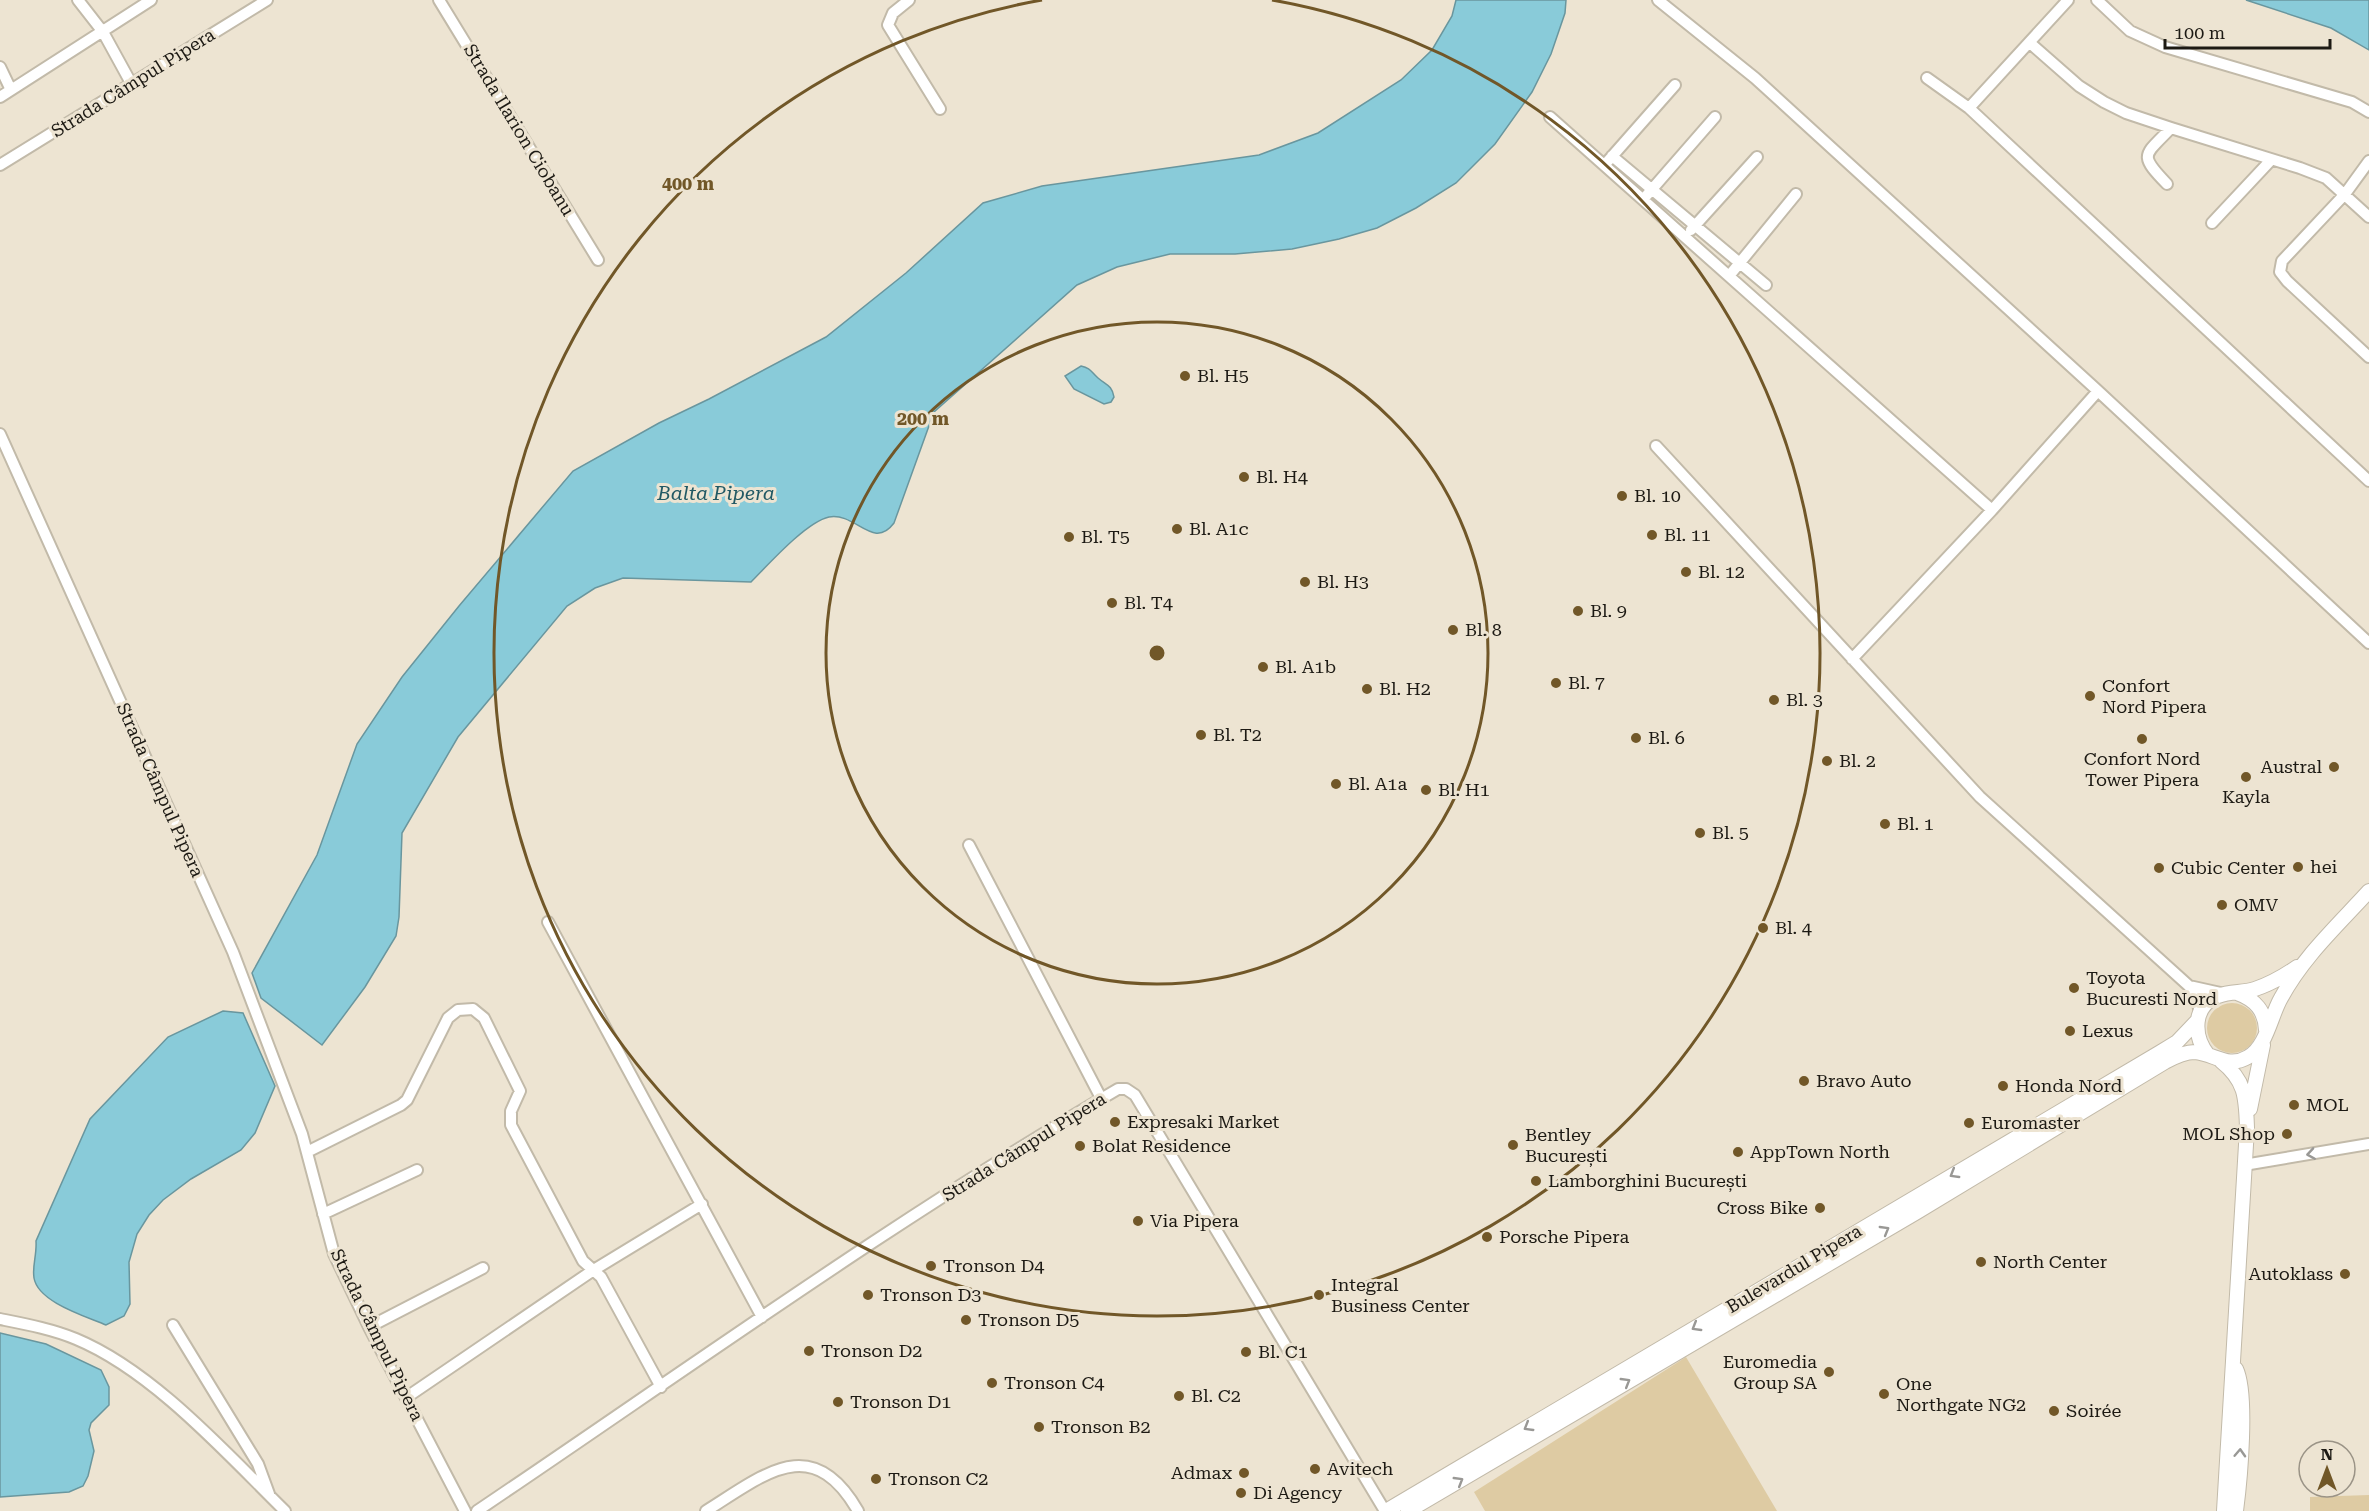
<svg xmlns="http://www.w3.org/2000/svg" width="2369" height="1511" viewBox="0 0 2369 1511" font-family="'Roboto Serif',serif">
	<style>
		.green { fill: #decba3 }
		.water { fill: #89cbd9; stroke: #69969e; stroke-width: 1.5 }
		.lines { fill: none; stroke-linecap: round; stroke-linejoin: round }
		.minor-casing { stroke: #c2baa9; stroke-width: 14 }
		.major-casing { stroke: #c2baa9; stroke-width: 16 }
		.minor { stroke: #fff; stroke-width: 10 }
		.major { stroke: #fff; stroke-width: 14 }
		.oneway { stroke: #999895 }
		.ring { fill: none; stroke: #715728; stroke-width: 3 }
		.poi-dot { fill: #715728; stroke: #ede4d2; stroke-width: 2 }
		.labels { text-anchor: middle; stroke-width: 6; stroke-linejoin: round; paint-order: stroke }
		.street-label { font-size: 18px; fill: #1d1a14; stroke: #ede4d2 }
		.poi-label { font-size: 18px; fill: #1d1a14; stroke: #ede4d2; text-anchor: start }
		.water-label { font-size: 20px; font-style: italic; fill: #225964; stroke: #ede4d2 }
		.centre { fill: #715728; stroke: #ede4d2; stroke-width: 3 }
		.ring-label { font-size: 18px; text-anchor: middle; font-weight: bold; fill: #715728; stroke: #ede4d2; stroke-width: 6; stroke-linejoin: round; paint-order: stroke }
	</style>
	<rect width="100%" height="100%" fill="#ede4d2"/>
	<path class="green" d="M2207 1028a25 25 0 1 1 50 0a25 25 0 1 1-50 0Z
		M1686 1357 1777 1511H1485L1474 1492Z
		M2369 1495V1511H2310V1497Z"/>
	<path class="water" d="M1456 0H1566L1565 13 1551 54 1532 92 1495 144 1456 183 1416 208 1377 228 1339 239 1292 249 1235 254H1170L1117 267 1077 285 934 412 894 523C873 551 856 512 829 517 806 522 768 565 751 582L623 578 595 588 567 606 458 737 402 833 399 917 396 936 365 987 322 1045 261 998 252 973 317 855 357 744 402 677 459 606 573 471 659 423 709 399 826 337 906 273 983 203 1042 186 1259 155 1318 133 1401 80 1432 50 1452 16Z
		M2246 0H2369V50L2331 28Z
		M1081 366C1091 368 1091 372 1098 378 1106 385 1112 385 1114 397L1111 402 1104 404 1074 389 1065 376Z
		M223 1011 243 1013 275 1086 255 1133 241 1150 191 1179 163 1200 149 1215 137 1234 129 1262 130 1304 124 1316 106 1325C85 1316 38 1302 34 1278 32 1266 37 1255 36 1241L90 1119 168 1037Z
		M0 1333 46 1344 101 1370 109 1387V1405L91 1423 89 1430 94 1451 88 1476 83 1486 69 1492 0 1497Z"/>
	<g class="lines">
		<defs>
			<path id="minor" d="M78 0 103 32 131 83
				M439 0 598 260
				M909 0 893 13 888 25 940 109
				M1658 0 1755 78 2098 391 2369 643
				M2097 0 2130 31 2165 47 2352 102 2369 112
				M2030 43 2079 86 2104 102 2126 113 2171 128 2300 168 2326 178 2369 217
				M0 67 11 90
				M1927 78 1969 108 2369 481
				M0 97 151 0
				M1969 108 2068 0
				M1550 117 1992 510
				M1612 156 1766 285
				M1608 161 1675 85
				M2369 161 2345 194 2282 261 2280 272 2287 281 2369 357
				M0 165 267 0
				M2167 184C2138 154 2144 156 2171 128
				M1647 195 1715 117
				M2212 223 2271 160
				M1691 230 1757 157
				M1729 276 1796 194
				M0 434 233 952 302 1134 334 1254 369 1327 465 1511
				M1656 446 1980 797 2189 986 2197 1001 2200 1012
				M1852 659 1992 510 2098 391
				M969 845 1101 1098
				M548 922 762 1317
				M2189 986 2225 994
				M307 1152 401 1105 407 1100 448 1018 458 1010 473 1009 484 1018 520 1091 511 1111V1125L583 1261 601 1277 661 1387
				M2244 1165 2369 1144
				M323 1214 417 1170
				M0 1319C25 1324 52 1329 76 1339 153 1371 226 1453 285 1511
				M173 1325 258 1464 269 1494
				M369 1327 483 1268
				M407 1397 592 1271 702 1204
				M477 1511C689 1368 897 1218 1118 1089H1126L1135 1095 1385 1511
				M706 1511C764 1475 812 1431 858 1511"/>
			<path id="major" d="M2237 993C2256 1000 2265 1011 2266 1030
				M2208 1055C2193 1036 2192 1006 2218 996 2230 991 2243 993 2255 989 2270 984 2284 976 2297 967
				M2221 1061C2246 1081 2246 1098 2247 1128L2224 1511
				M2250 1109 2263 1045
				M1386 1511 2159 1053 2177 1042 2197 1021
				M1408 1511 1917 1212 2165 1062C2174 1057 2184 1052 2195 1052 2215 1054 2228 1069 2248 1057 2266 1048 2271 1015 2281 998 2303 957 2338 925 2369 891
				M2236 1511C2240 1481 2248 1394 2236 1369"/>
		</defs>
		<use href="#minor" class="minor-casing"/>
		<use href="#major" class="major-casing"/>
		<use href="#minor" class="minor"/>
		<use href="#major" class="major"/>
	</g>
	<defs><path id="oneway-chevron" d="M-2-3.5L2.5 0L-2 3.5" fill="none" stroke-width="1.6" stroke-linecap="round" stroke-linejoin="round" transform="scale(1.5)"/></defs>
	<g class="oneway">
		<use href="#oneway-chevron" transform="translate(2311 1154) rotate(171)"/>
		<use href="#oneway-chevron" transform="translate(1954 1174) rotate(149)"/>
		<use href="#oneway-chevron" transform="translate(1885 1230) rotate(-30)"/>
		<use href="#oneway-chevron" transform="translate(1696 1327) rotate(149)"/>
		<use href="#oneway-chevron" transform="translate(1626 1382) rotate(-31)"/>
		<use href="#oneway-chevron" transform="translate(1528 1427) rotate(149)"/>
		<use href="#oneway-chevron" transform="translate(2240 1453) rotate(-87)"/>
		<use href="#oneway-chevron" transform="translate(1459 1481) rotate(-31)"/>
	</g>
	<g class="ring">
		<circle cx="1157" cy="653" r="331"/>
		<path d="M1272 0A663 663 0 1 1 1042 0"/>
	</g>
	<g class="poi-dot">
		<circle cx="1185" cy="376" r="6"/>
		<circle cx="1244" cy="477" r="6"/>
		<circle cx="1622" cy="496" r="6"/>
		<circle cx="1177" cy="529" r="6"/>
		<circle cx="1652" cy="535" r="6"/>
		<circle cx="1069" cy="537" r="6"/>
		<circle cx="1686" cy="572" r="6"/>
		<circle cx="1305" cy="582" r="6"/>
		<circle cx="1112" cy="603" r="6"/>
		<circle cx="1578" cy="611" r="6"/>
		<circle cx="1453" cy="630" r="6"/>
		<circle cx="1263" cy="667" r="6"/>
		<circle cx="1556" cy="683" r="6"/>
		<circle cx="1367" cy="689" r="6"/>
		<circle cx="2090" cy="696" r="6"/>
		<circle cx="1774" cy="700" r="6"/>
		<circle cx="1201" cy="735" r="6"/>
		<circle cx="1636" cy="738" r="6"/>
		<circle cx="2142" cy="739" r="6"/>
		<circle cx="1827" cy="761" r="6"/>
		<circle cx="2334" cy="767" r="6"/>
		<circle cx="2246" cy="777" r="6"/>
		<circle cx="1336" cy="784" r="6"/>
		<circle cx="1426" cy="790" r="6"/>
		<circle cx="1885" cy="824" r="6"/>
		<circle cx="1700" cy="833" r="6"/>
		<circle cx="2298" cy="867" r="6"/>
		<circle cx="2159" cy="868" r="6"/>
		<circle cx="2222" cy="905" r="6"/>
		<circle cx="1763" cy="928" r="6"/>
		<circle cx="2074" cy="988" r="6"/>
		<circle cx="2070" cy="1031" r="6"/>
		<circle cx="1804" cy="1081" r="6"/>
		<circle cx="2003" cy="1086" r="6"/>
		<circle cx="2294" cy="1105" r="6"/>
		<circle cx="1115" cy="1122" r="6"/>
		<circle cx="1969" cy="1123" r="6"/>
		<circle cx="2287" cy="1134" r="6"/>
		<circle cx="1513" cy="1145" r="6"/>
		<circle cx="1080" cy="1146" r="6"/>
		<circle cx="1738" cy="1152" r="6"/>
		<circle cx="1536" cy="1181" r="6"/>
		<circle cx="1820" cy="1208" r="6"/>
		<circle cx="1138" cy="1221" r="6"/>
		<circle cx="1487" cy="1237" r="6"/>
		<circle cx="1981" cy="1262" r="6"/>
		<circle cx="931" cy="1266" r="6"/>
		<circle cx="2345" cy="1274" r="6"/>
		<circle cx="868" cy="1295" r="6"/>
		<circle cx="1319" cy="1295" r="6"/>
		<circle cx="966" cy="1320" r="6"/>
		<circle cx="809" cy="1351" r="6"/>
		<circle cx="1246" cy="1352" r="6"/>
		<circle cx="1829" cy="1372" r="6"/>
		<circle cx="992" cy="1383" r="6"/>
		<circle cx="1884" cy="1394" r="6"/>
		<circle cx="1179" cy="1396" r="6"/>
		<circle cx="838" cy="1402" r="6"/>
		<circle cx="2054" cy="1411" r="6"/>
		<circle cx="1039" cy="1427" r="6"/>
		<circle cx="1315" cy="1469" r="6"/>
		<circle cx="1244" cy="1473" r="6"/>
		<circle cx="876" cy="1479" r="6"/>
		<circle cx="1241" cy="1493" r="6"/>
	</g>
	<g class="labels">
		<g class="street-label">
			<text transform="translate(133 83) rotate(-32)" y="6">Strada Câmpul Pipera</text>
			<text transform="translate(519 130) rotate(59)" y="6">Strada Ilarion Ciobanu</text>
			<text transform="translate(160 790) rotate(66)" y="6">Strada Câmpul Pipera</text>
			<text transform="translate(1024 1147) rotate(-32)" y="6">Strada Câmpul Pipera</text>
			<text transform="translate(1794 1269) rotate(-31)" y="6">Bulevardul Pipera</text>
			<text transform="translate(377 1335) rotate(64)" y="6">Strada Câmpul Pipera</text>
		</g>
		<g class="poi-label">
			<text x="1197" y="382">Bl. H5</text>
			<text x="1256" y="483">Bl. H4</text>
			<text x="1634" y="502">Bl. 10</text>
			<text x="1189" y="535">Bl. A1c</text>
			<text x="1664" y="541">Bl. 11</text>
			<text x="1081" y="543">Bl. T5</text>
			<text x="1698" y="578">Bl. 12</text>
			<text x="1317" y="588">Bl. H3</text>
			<text x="1124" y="609">Bl. T4</text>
			<text x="1590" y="617">Bl. 9</text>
			<text x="1465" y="636">Bl. 8</text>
			<text x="1275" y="673">Bl. A1b</text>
			<text x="1568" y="689">Bl. 7</text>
			<text x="2102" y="692">Confort<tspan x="2102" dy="21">Nord Pipera</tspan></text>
			<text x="1379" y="695">Bl. H2</text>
			<text x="1786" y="706">Bl. 3</text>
			<text x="1213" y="741">Bl. T2</text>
			<text x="1648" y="744">Bl. 6</text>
			<text x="2142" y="765" text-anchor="middle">Confort Nord<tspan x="2142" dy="21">Tower Pipera</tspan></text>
			<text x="1839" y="767">Bl. 2</text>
			<text x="2322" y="773" text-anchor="end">Austral</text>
			<text x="1348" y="790">Bl. A1a</text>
			<text x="1438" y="796">Bl. H1</text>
			<text x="2246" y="803" text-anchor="middle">Kayla</text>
			<text x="1897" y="830">Bl. 1</text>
			<text x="1712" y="839">Bl. 5</text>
			<text x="2310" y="873">hei</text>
			<text x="2171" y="874">Cubic Center</text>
			<text x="2234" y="911">OMV</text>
			<text x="1775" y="934">Bl. 4</text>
			<text x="2086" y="984">Toyota<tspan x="2086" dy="21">Bucuresti Nord</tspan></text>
			<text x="2082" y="1037">Lexus</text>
			<text x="1816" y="1087">Bravo Auto</text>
			<text x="2015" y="1092">Honda Nord</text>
			<text x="2306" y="1111">MOL</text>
			<text x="1127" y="1128">Expresaki Market</text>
			<text x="1981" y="1129">Euromaster</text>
			<text x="2275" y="1140" text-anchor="end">MOL Shop</text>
			<text x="1525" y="1141">Bentley<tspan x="1525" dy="21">București</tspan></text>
			<text x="1092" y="1152">Bolat Residence</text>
			<text x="1750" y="1158">AppTown North</text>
			<text x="1548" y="1187">Lamborghini București</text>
			<text x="1808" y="1214" text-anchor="end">Cross Bike</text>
			<text x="1150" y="1227">Via Pipera</text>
			<text x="1499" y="1243">Porsche Pipera</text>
			<text x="1993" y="1268">North Center</text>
			<text x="943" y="1272">Tronson D4</text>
			<text x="2333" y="1280" text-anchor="end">Autoklass</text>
			<text x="1331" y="1291">Integral<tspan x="1331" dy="21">Business Center</tspan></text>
			<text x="880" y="1301">Tronson D3</text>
			<text x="978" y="1326">Tronson D5</text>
			<text x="821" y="1357">Tronson D2</text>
			<text x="1258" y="1358">Bl. C1</text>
			<text x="1817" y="1368" text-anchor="end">Euromedia<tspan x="1817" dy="21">Group SA</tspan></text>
			<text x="1004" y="1389">Tronson C4</text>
			<text x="1896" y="1390">One<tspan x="1896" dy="21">Northgate NG2</tspan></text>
			<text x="1191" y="1402">Bl. C2</text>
			<text x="850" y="1408">Tronson D1</text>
			<text x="2066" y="1417">Soirée</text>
			<text x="1051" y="1433">Tronson B2</text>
			<text x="1327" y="1475">Avitech</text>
			<text x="1232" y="1479" text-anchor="end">Admax</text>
			<text x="888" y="1485">Tronson C2</text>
			<text x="1253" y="1499">Di Agency</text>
		</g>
		<g class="water-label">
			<text x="716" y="500">Balta Pipera</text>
		</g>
	</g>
	<circle cx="1157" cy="653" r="9" class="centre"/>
	<g class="ring-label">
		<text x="688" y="190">400 m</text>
		<text x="923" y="425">200 m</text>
	</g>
	<g transform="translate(2327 1469)"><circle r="28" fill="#ede4d2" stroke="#9a9386" stroke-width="1.5"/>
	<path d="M0-4.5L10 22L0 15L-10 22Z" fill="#715728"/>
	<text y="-9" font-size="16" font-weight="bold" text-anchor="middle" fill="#1d1a14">N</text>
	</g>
	<path d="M2165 39v9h165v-9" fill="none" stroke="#1d1a14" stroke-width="3"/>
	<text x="2174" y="39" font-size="18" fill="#1d1a14" stroke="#ede4d2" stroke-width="4.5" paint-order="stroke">100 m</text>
</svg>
